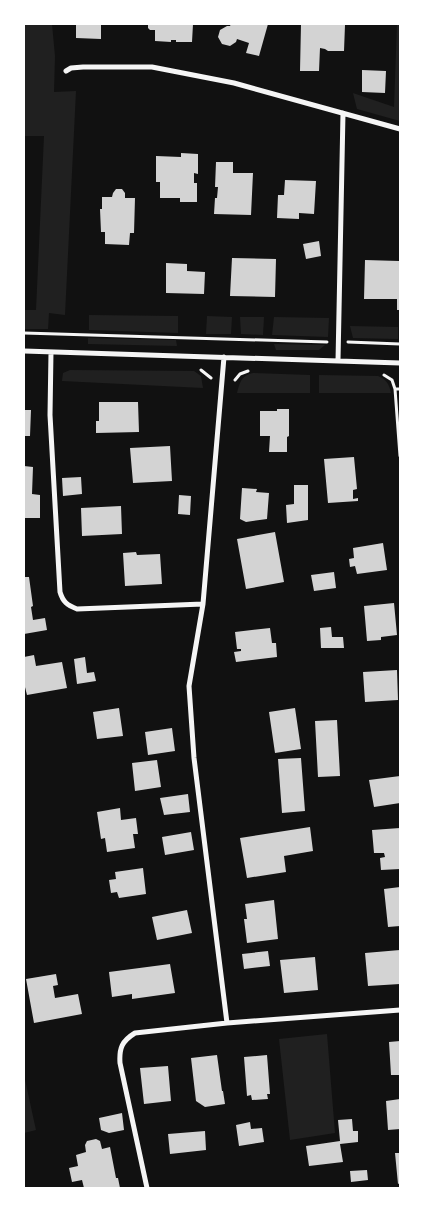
<svg xmlns="http://www.w3.org/2000/svg" width="424" height="1212" viewBox="0 0 424 1212" font-family="Poppins,sans-serif">
	<style>
		.green { fill: #202020 }
		.building { fill: #d3d3d3 }
		.lines { fill: none; stroke-linecap: round; stroke-linejoin: round }
		.path { stroke: #f5f5f5; stroke-width: 3 }
		.minor { stroke: #f5f5f5; stroke-width: 5 }
	</style>
	<rect width="100%" height="100%" fill="#111"/>
	<path class="green" d="M24 24H52L55 56 54 92 76 91 65 315 49 313 48 329H24V310H36L44 136H24Z
		M397 24H400V121L357 109 353 93 394 107Z
		M89 315 178 316V333L89 330Z
		M207 316 232 317 231 334H206Z
		M240 317H264L263 335 241 334Z
		M274 317 329 318 328 337 272 335Z
		M350 326 398 327V339L353 338Z
		M88 338 176 340 177 346 88 344Z
		M274 344 325 345 319 350H276Z
		M70 370 194 371 201 376 203 388 62 381 63 373Z
		M253 373 310 375V393H237C240 382 241 376 253 373Z
		M319 375 378 376C387 380 389 384 391 393H319Z
		M327 1034 335 1133 290 1140 279 1039Z
		M24 1075 36 1130 24 1133Z"/>
	<path class="building" d="M76 24H101V39L76 38Z
		M148 24H193L192 42H176V40H171V42L155 41V30H150L148 28Z
		M231 24H268L259 56 246 53 249 43 237 39 236 42 230 46 222 44 218 37 220 30 227 26H230Z
		M301 24 345 25 344 51H328L325 49 320 48 319 71H300Z
		M362 70 386 71 385 93 362 92Z
		M181 153 198 154V174L194 173V183H197V202H180V198H160V182H156V156L181 157Z
		M216 162H233V173H253L251 215 214 214 215 198H217L218 187H215Z
		M285 180 316 181 314 214 299 213V219L277 218 278 195H284Z
		M116 189H122L125 193V198H135L134 233H130L129 245 105 244V232H101L100 209H102V197H112L113 193Z
		M319 241 321 256 306 259 303 244Z
		M232 258 276 259 275 297 230 296Z
		M365 260 399 261 400 310H397V299H364Z
		M166 263 187 264V271L205 272 204 294 166 293Z
		M99 402H138L139 432 96 433V421H99Z
		M277 409H289V436L287 437V452H269L270 436H260V411H277Z
		M24 410H31L30 436H24Z
		M170 446 172 481 133 483 130 448Z
		M354 457 357 489 353 490V499L358 498V501L328 503 324 459Z
		M24 466 33 467 32 494 40 495V518H24Z
		M81 477 82 494 63 496 62 478Z
		M294 485H308V520L287 523 286 505 294 504Z
		M242 488 257 489 256 492 269 493 267 519 246 522 240 519Z
		M179 495 191 496 190 515 178 514Z
		M121 506 122 534 82 536 81 508Z
		M275 532 284 582 246 589 237 539Z
		M383 543 387 570 357 574 355 566 350 567 349 559 354 558 353 548Z
		M136 552 137 555 160 554 162 584 125 586 123 553Z
		M334 572 336 588 314 591 311 575Z
		M24 577H29L33 606 31 607 33 620 45 618 47 630 24 634Z
		M394 603 397 635 381 637V640L367 641 364 606Z
		M331 627 332 637H343L344 648H321L320 628Z
		M270 628 272 643H276L277 657 236 662 234 652 241 651V649H237L235 632Z
		M34 655 36 666 62 662 67 688 27 695 24 683V657Z
		M85 657 87 673 94 672 96 681 77 684 74 659Z
		M397 670 398 700 365 702 363 672Z
		M119 708 123 736 97 739 93 712Z
		M295 708 301 749 275 753 269 712Z
		M337 720 340 776 318 777 315 721Z
		M172 728 175 751 148 755 145 732Z
		M301 758 305 811 282 813 278 759Z
		M157 760 161 787 135 791 132 763Z
		M400 776V803L374 807 369 780Z
		M188 794 190 812 164 815 160 798Z
		M120 808 121 820 136 818 138 834H133L135 848 107 852 105 838 101 839 97 812Z
		M310 827 313 851 284 856 286 872 247 878 240 838Z
		M400 828V869L381 870 380 858 385 857 384 853H374L372 830Z
		M191 832 194 850 165 855 162 837Z
		M143 868 146 894 119 898 117 892 111 893 109 880 116 879 115 872Z
		M400 887V926L388 927 384 889Z
		M274 900 278 939 247 943 244 919H247L245 904Z
		M187 910 192 933 157 940 152 917Z
		M400 950V984L368 986 365 953Z
		M268 951 270 966 244 969 242 954Z
		M315 957 318 990 284 993 280 960Z
		M170 964 175 993 132 999V994L112 997 109 972Z
		M56 974 58 985 53 986 55 998 78 994 82 1014 34 1023 26 979Z
		M400 1041V1075H391L389 1042Z
		M217 1055 222 1091H223L225 1104 205 1107 196 1101 191 1058Z
		M267 1055 270 1094H267L268 1099 252 1100 251 1095 247 1096 244 1057Z
		M168 1066 171 1101 144 1104 140 1068Z
		M400 1099V1129L388 1130 386 1101Z
		M122 1113 124 1130 109 1133 101 1130 99 1118Z
		M352 1119 353 1131H358V1142L340 1144 343 1162 309 1166 306 1146 340 1141 338 1120Z
		M250 1122 251 1129 262 1128 264 1142 239 1146 236 1125Z
		M205 1131 206 1150 170 1154 168 1134Z
		M96 1139 100 1141 102 1149 110 1147 116 1178H118L120 1188H84L82 1180 72 1182 69 1168 78 1166 76 1155 86 1152 85 1145 87 1141Z
		M395 1153H400V1183L398 1184Z
		M367 1170 368 1180 351 1182 350 1171Z"/>
	<g class="lines">
		<path class="path" d="M24 333 327 342
			M348 342 400 344
			M201 370 211 378
			M384 375 392 380 395 389H400
			M235 380 240 374 248 371
			M395 389 400 456"/>
		<path class="minor" d="M66 71 71 68 83 67H152L234 83 400 129
			M24 351 400 363
			M51 352 50 415 60 592C63 602 67 605 77 609L203 604
			M224 357 203 604 189 686 194 758 227 1023
			M338 361 343 113
			M147 1188 120 1063C119 1048 122 1041 135 1033L227 1023 400 1010"/>
	</g>
	<rect width="424" height="1212" fill="none" stroke="#ffffff" stroke-width="50"/>
</svg>
